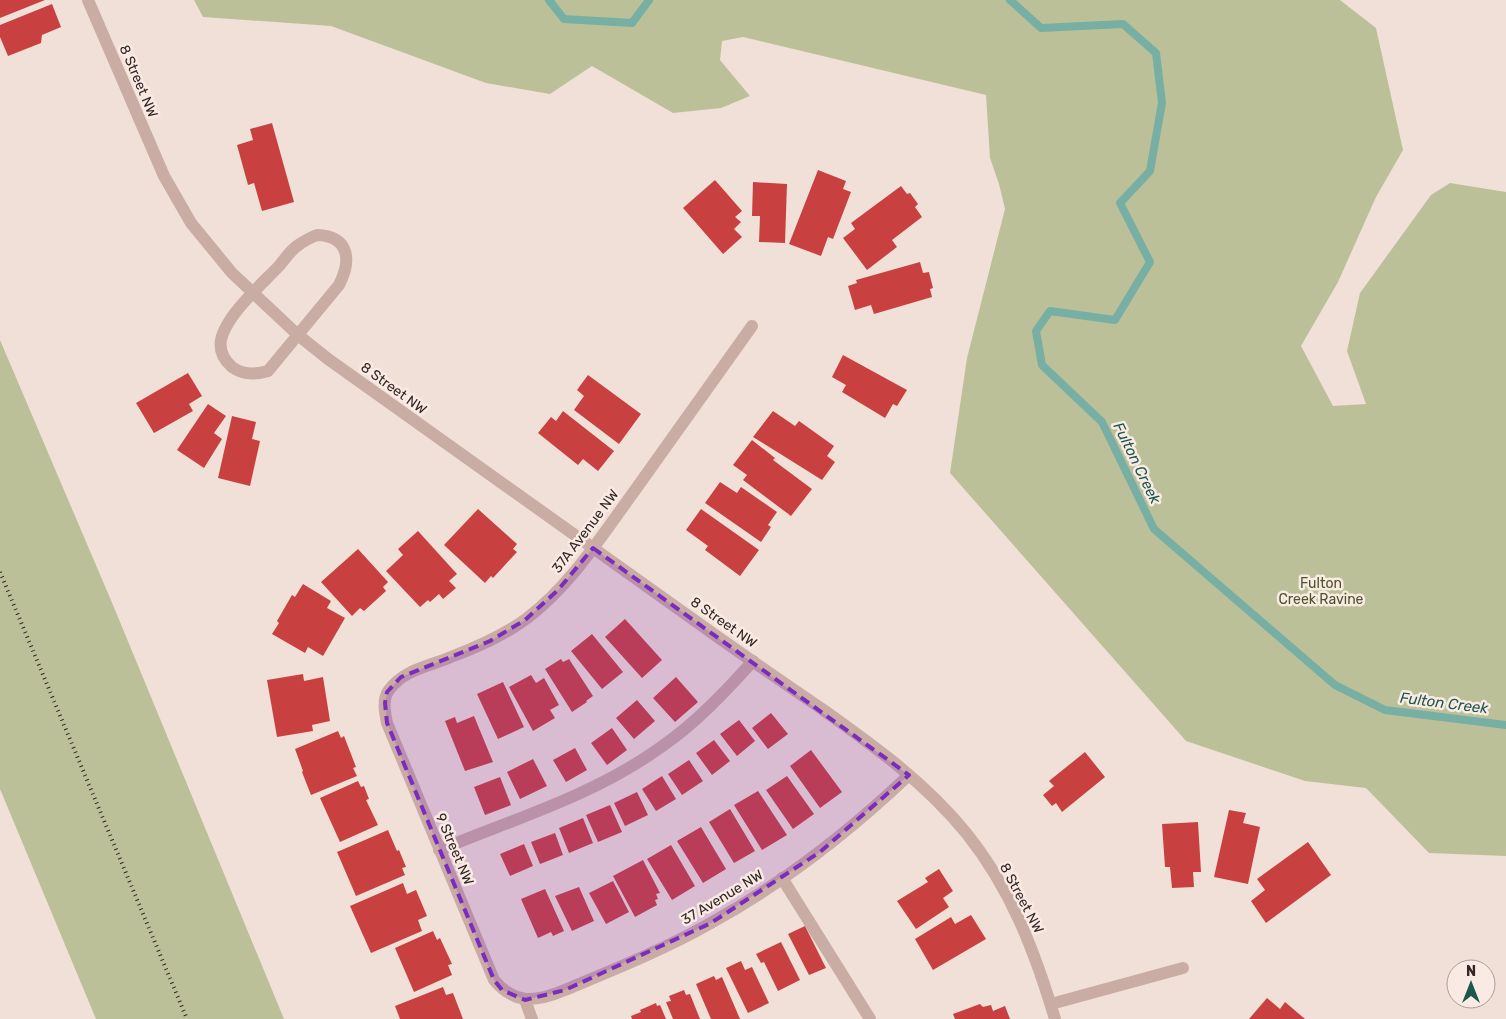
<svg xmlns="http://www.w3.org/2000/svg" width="1506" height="1019" viewBox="0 0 1506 1019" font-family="Rubik,sans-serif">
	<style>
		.green { fill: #bcc098 }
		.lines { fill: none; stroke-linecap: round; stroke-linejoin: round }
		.stream { stroke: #77afa4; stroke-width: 8 }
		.building { fill: #c84140 }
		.lane { stroke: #c9aca4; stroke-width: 12 }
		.street { stroke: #c9aca4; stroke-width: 12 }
		.rail { stroke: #352726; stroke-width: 4; stroke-dasharray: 1 4; stroke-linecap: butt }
		.marked { fill: #7b2cbf; fill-opacity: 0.2; stroke: #7b2cbf; stroke-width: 4; stroke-dasharray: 10 6; stroke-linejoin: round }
		.labels { text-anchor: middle; stroke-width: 5; stroke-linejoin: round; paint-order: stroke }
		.street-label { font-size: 14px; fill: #352726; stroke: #f9ebe4 }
		.park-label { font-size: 14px; fill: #4e5329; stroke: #f9ebe4 }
		.water-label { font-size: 15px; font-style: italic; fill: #1b574d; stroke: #f9ebe4 }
	</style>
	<rect width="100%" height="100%" fill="#f1e0d8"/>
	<path class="green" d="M194 0H1340L1376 28 1403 150 1376 197 1338 282 1301 346 1333 406 1366 404 1347 351 1360 293 1431 195 1450 183 1506 192V856L1429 853 1366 788 1305 781 1186 741 950 473 967 358 1005 209 999 184 990 158 986 95 743 37 722 41 720 60 750 96 721 108 673 113 592 66 550 94 486 83 331 26 203 17Z
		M0 340 113 605 284 1019H96L0 789Z"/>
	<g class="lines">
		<path class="stream" d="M549 0 564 19 632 23 649 0
			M1010 0 1041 28 1123 24 1156 53 1162 103 1150 171 1120 203 1150 262 1115 320 1050 311 1036 331 1042 365 1102 422 1154 529 1335 685 1385 710 1506 725"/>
	</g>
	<path class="building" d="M0 0H45L0 18Z
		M52 4 61 27 42 35 41 43 8 56 0 37V25Z
		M272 123 294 202 262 211 254 183 248 185 237 145 253 140 250 129Z
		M818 170 846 181 843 189 851 192 833 239 828 237 821 256 789 244Z
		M715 180 742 211 735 217 741 222 734 229 742 237 723 254 683 208Z
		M753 182 787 184 785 243 759 242 760 216H752Z
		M901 186 907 194 910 193 918 204 915 207 922 217 892 240 897 247 867 270 843 238 855 229 851 223Z
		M920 262 923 273 929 272 933 288 930 289 932 297 874 314 871 305 855 310 848 286 857 283 856 280Z
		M843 355 907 390 897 406 893 404 885 418 842 392 846 385 832 377Z
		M188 373 202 396 189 404 193 411 154 433 136 403Z
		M588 375 641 414 619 444 574 410 584 396 577 390Z
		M208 404 226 416 214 433 222 439 204 468 177 450Z
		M563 411 614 451 598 471 583 459 578 465 538 433 551 417 556 421Z
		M773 411 795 426 799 421 834 446 827 456 835 462 822 480 753 437Z
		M232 416 256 422 252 439 260 441 250 486 218 478Z
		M752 440 775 458 773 460 812 489 791 516 743 480 747 475 733 465Z
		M720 482 737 493 741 487 777 512 768 525 771 527 761 542 705 503Z
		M478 509 517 544 513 549 517 552 493 578 491 576 485 583 444 545Z
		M701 509 759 550 740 576 705 550 708 546 686 530Z
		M418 531 457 574 449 581 456 588 443 599 439 594 430 602 428 600 420 607 386 571 403 555 398 549Z
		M358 549 388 582 383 587 386 591 364 611 360 608 352 616 321 582Z
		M303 584 331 601 327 608 345 618 323 656 308 647 305 653 272 634 279 623 277 621 292 595 295 597Z
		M625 619 662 660 642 678 605 637Z
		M592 634 623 672 602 689 571 651Z
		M561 659 563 662 569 659 593 696 586 701 587 702 572 712 545 669Z
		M303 674 304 681 323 677 330 721 312 725 313 731 277 737 267 680Z
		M531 675 536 683 544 678 559 705 550 710 555 718 533 731 509 687Z
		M676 677 698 702 675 722 653 698Z
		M503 682 524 727 498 739 477 694Z
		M637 700 655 721 634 739 616 718Z
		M771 713 788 734 768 749 752 728Z
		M474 716 493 762 465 771 445 721 455 717 457 723Z
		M739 720 755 741 737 756 720 734Z
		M612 728 627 750 607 765 591 743Z
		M338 731 341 738 344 736 356 767 353 768 357 776 311 795 302 772 303 771 295 749Z
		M714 740 730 761 712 775 696 753Z
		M575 748 587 770 566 782 553 760Z
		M811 750 842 792 820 808 790 766Z
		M1085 752 1105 777 1062 812 1056 803 1052 806 1043 795 1054 786 1049 781Z
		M533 759 547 786 520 799 507 772Z
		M689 760 703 781 682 795 668 774Z
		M662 776 676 799 656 811 642 789Z
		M787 776 814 814 793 829 766 790Z
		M500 777 511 805 485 815 474 787Z
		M358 781 361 787 364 786 369 799 366 800 378 825 340 842 320 798Z
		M758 791 787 835 762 850 734 805Z
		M637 792 648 815 625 826 614 803Z
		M610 805 622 832 598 842 586 815Z
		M730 809 755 851 734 863 709 822Z
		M1229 810 1246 813 1243 823 1260 827 1248 884 1214 877Z
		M583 818 593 843 569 853 559 828Z
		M1198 822 1201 872H1193L1194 887 1172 888 1170 867H1165L1162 824Z
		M701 827 726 869 703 883 677 841Z
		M388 830 397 851 399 850 406 867 402 868 405 875 356 896 337 852Z
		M555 833 563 855 540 864 531 842Z
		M1308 842 1331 875 1266 923 1251 901 1265 890 1257 879Z
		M524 844 533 866 510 876 500 854Z
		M671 845 695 886 672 900 647 859Z
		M643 860 660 893 656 894 658 899 655 900 657 905 635 917 613 876Z
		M939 869 953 891 943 898 949 907 916 929 897 901 928 882 925 878Z
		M613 881 629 912 606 924 589 893Z
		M403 883 407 894 416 890 427 916 418 920 422 931 371 953 350 906Z
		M579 887 594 921 572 931 555 896Z
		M545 889 564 931 553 936 551 932 538 938 521 899Z
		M971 915 986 939 933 970 915 939 951 917 955 924Z
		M805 926 826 968 809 975 788 934Z
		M433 931 437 940 440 938 452 964 448 965 452 975 414 992 395 948Z
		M781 942 800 980 778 991 764 962 761 963 756 954Z
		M741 961 745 970 752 967 769 1003 748 1013 726 968Z
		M714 976 716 980 722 977 740 1019H711L696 984Z
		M443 987 446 995 453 993 463 1019H400L395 1006Z
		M684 990 686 995 690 994 700 1019H673L666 1002 671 1001 669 996Z
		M1267 998 1280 1009 1285 1002 1305 1019H1249Z
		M656 1003 657 1006 660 1005 666 1019H632L631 1016 641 1012 640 1010Z
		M980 1004 983 1007 991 1005 993 1011 1005 1006 1010 1019H955L953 1014Z"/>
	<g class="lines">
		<path class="lane" d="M439 850C514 819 595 795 661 747 696 723 725 692 753 661
			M782 878 870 1019
			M525 1000 532 1019"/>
		<path class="street" d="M88 0 164 176 191 223 232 273 298 335 328 359C459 453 590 547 722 640 755 663 788 686 822 709 874 746 926 783 967 834 1011 889 1035 952 1055 1019
			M317 235C349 236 352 260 339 285L268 371C255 375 243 375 232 367 224 360 219 351 221 340 226 315 262 284 279 266 285 259 290 251 297 246 304 241 309 238 317 235Z
			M752 326C712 382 673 437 633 493 601 537 570 586 526 619 503 636 477 647 451 657 430 666 403 670 389 690 382 699 385 713 387 723L494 980C515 1005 536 1002 565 990 613 970 663 950 709 924 782 884 849 832 909 775
			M1051 1004 1183 968"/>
		<path class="rail" d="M0 572 187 1019"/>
	</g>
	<path class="marked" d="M593 548 909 775 820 852 711 923 565 990 525 1000 502 990 494 980 387 723 385 703 387 692 401 677 490 641 525 620 558 590Z"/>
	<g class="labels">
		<g class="street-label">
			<text transform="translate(139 81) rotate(67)" y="5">8 Street NW</text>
			<text transform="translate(394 388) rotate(36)" y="5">8 Street NW</text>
			<text transform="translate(585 531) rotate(-53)" y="5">37A Avenue NW</text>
			<text transform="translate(724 622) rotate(35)" y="5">8 Street NW</text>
			<text transform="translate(455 849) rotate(67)" y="5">9 Street NW</text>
			<text transform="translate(722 897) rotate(-31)" y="5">37 Avenue NW</text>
			<text transform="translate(1022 898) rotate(62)" y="5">8 Street NW</text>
		</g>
		<g class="park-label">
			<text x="1321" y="588">Fulton<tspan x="1321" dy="16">Creek Ravine</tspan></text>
		</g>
		<g class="water-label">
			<text transform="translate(1137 463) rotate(64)" y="5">Fulton Creek</text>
			<text transform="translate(1444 703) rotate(7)" y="5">Fulton Creek</text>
		</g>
	</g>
	<g transform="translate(1471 984)"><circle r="24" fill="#f9ebe4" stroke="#ab9d98"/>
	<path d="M0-4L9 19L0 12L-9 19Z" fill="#1b574d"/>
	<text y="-8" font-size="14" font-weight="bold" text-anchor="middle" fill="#352726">N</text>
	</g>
</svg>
